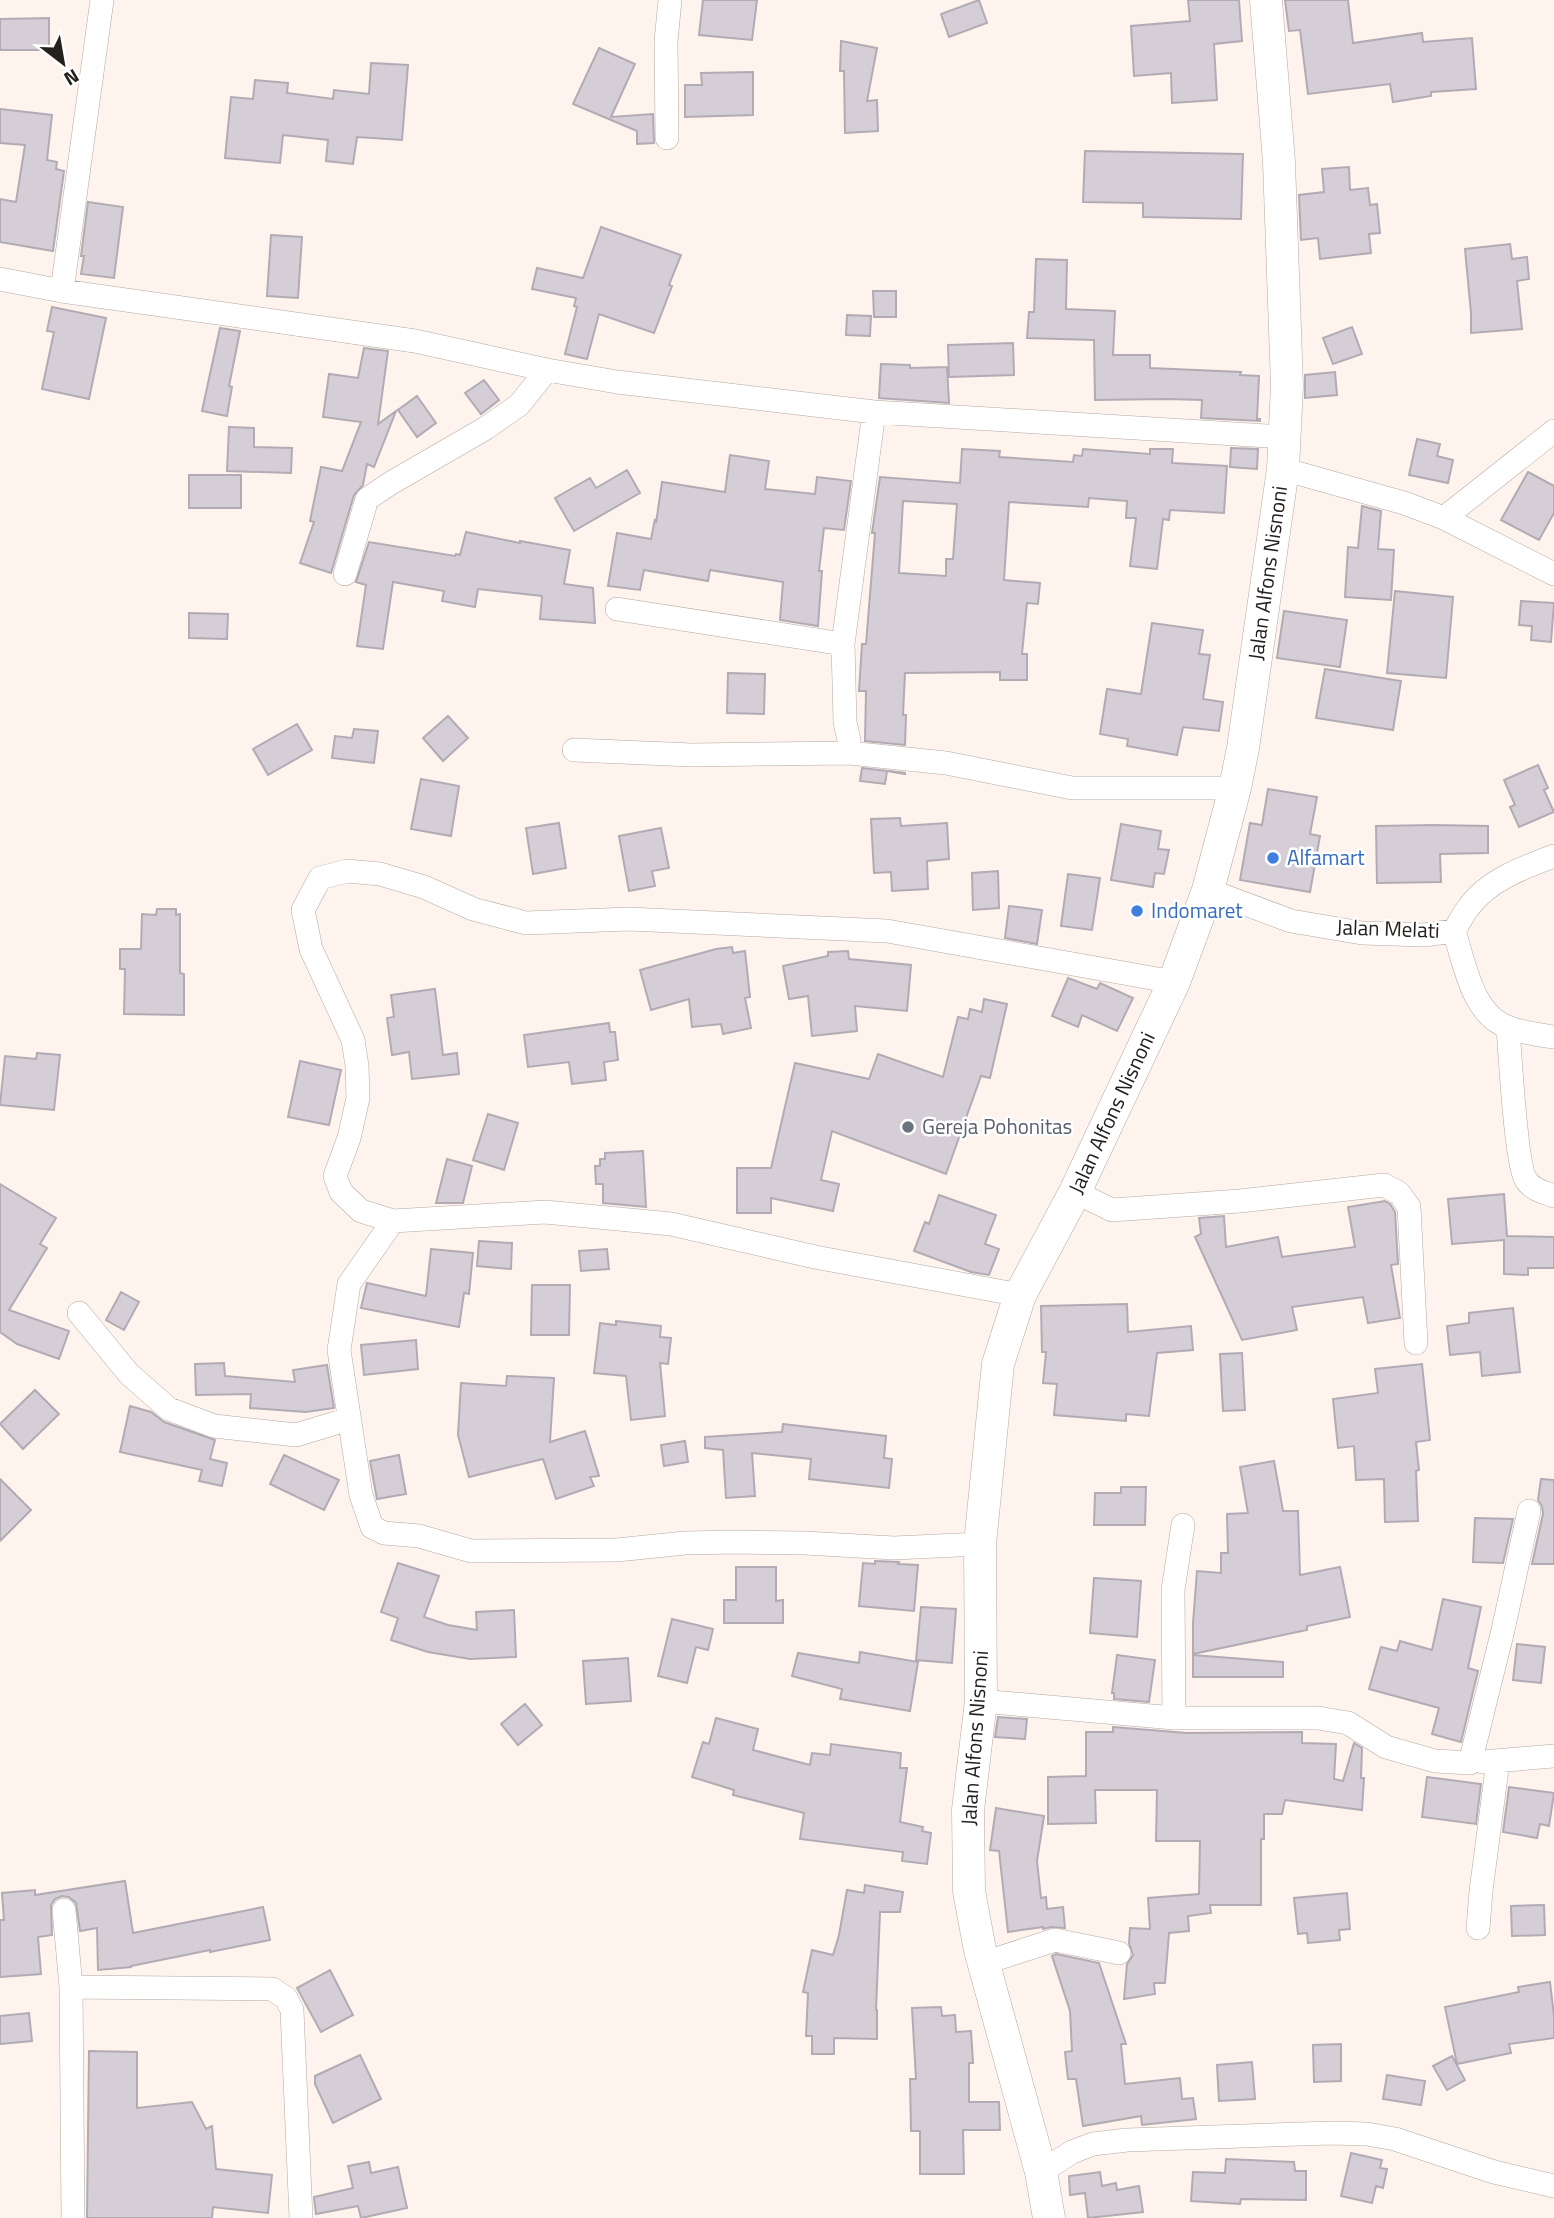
<svg xmlns="http://www.w3.org/2000/svg" width="1554" height="2218" viewBox="0 0 1554 2218" font-family="'Titillium Web',sans-serif">
	<style>
		.building { fill: #d5ced7; stroke: #b2abb4; stroke-width: 2; fill-rule: evenodd }
		.lines { fill: none; stroke-linecap: round; stroke-linejoin: round }
		.street-casing { stroke: #b3a9a2; stroke-width: 24 }
		.secondary-casing { stroke: #b3a9a2; stroke-width: 33 }
		.street { stroke: #fff; stroke-width: 23 }
		.secondary { stroke: #fff; stroke-width: 32 }
		.shop-dot { fill: #3f7fe0; stroke: #fff; stroke-width: 2.5 }
		.worship-dot { fill: #6b7280; stroke: #fff; stroke-width: 2.5 }
		.labels { text-anchor: middle; stroke-width: 5; stroke-linejoin: round; paint-order: stroke }
		.street-label { font-size: 21px; fill: #24201e; stroke: #fff }
		.shop-label { font-size: 21px; fill: #366cbe; stroke: #fff; text-anchor: start }
		.worship-label { font-size: 21px; fill: #5b616d; stroke: #fff; text-anchor: start }
	</style>
	<rect width="100%" height="100%" fill="#fef3ed"/>
	<path class="building" d="M703 0H757L752 40 699 35Z
		M979 0 987 23 949 37 941 14Z
		M1188 0H1239L1242 41 1214 44 1217 100 1172 103 1171 73 1134 76 1131 26 1190 21Z
		M1285 0H1348L1353 43 1422 33 1423 42 1472 38 1476 89 1431 92V96L1393 102 1390 84 1308 94 1300 30 1289 31Z
		M49 18V50H0V19Z
		M841 41 877 48 867 101 877 100 878 131 845 133 844 71H840Z
		M599 48 635 64 611 117 653 114 654 143 637 144V131L573 104Z
		M371 63 408 65 402 140 357 137 353 164 326 161 328 140 283 135 280 163 225 158 231 97 253 99 255 80 288 83 287 93 333 99 334 90 369 94Z
		M753 72V115L685 117V85H702L701 73Z
		M0 109 52 115 47 160 57 162 56 169 64 171 53 251 0 242V199L16 202 25 145 0 143Z
		M1085 151 1243 154 1241 219 1143 217V203L1083 202Z
		M1349 167 1350 190 1368 188 1370 205 1377 204 1380 233 1369 234 1371 253 1320 259 1318 238 1301 240 1299 195 1324 192 1322 169Z
		M88 202 123 207 114 278 81 274 84 256H81Z
		M601 227 681 255 669 285 672 286 654 333 599 314 587 359 565 354 577 307 574 306 576 298 532 289 537 268 583 278Z
		M271 235 302 237 298 298 267 296Z
		M1510 244 1512 259 1527 257 1529 279 1517 281 1522 329 1471 333V313L1465 249Z
		M1036 259 1067 260 1066 309 1115 311 1113 355H1150V368L1241 372 1240 375 1259 376 1257 419H1260V421L1201 418 1202 400 1167 399 1095 400 1094 340 1027 338 1029 312H1034Z
		M873 291H896V317H874Z
		M52 307 106 318 89 399 42 389 54 332 47 331Z
		M847 315 871 316 870 336 846 335Z
		M1352 327 1362 354 1333 364 1323 338Z
		M220 328 240 331 229 386 232 387 227 416 202 411Z
		M1013 343 1014 375 949 377 948 345Z
		M364 348 388 351 378 424 396 411 374 467 367 464 363 485 354 495 331 573 300 563 314 522 310 521 321 467 342 471 361 422 323 417 329 374 358 378Z
		M881 364 910 365V368L947 367 949 403 879 398Z
		M1335 372 1337 395 1305 398V375Z
		M484 380 499 400 481 414 465 393Z
		M417 396 436 423 417 437 398 410Z
		M229 427 254 428V447L292 448 291 473 227 471Z
		M1417 439 1440 444 1437 456 1453 460 1448 483 1409 475Z
		M1231 448 1258 449 1257 469 1230 467Z
		M962 449 1000 451 999 457 1073 462 1074 455 1082 456 1083 449 1150 454V449H1173L1172 463 1227 466 1224 513 1170 510 1169 520 1163 519 1157 569 1130 566 1136 518H1126L1127 501 1089 498 1088 507 1009 502 1004 580 1040 583 1038 604 1027 603 1022 654H1027V680H1000V672L905 673 903 715H906L905 745 865 741 866 691H859L862 644H866L875 533H872L880 477 960 483ZM903 501 957 504 953 559H946V576L899 573Z
		M730 455 769 461 765 489 815 494 817 477 851 481 844 530 824 528 819 571H822L818 626 780 620 783 582 710 570 708 581 644 570 640 590 608 586 617 533 651 539 655 519 656 523 662 482 725 492Z
		M627 470 640 493 574 531 555 498 590 478 596 488Z
		M1528 472 1554 486V513L1539 540 1501 520Z
		M189 475H241V508H189Z
		M1362 506 1381 511 1378 549 1394 550 1391 600 1345 597 1348 547 1358 548Z
		M466 532 520 543V541L570 550 564 584 593 588 595 623 540 619 542 596 478 589 475 607 442 601 444 591 393 582 383 649 357 646 366 585 356 582 369 542 455 556 456 554 460 555Z
		M1395 591 1453 597 1446 678 1387 673Z
		M1521 601 1554 603 1551 642 1531 640 1532 626 1519 625Z
		M1284 611 1347 620 1340 667 1277 658Z
		M189 613 228 614 227 639 189 638Z
		M1152 623 1203 630 1199 654 1210 655 1203 699 1223 702 1219 731 1183 727 1177 755 1127 746 1128 739 1100 734 1107 689 1141 694Z
		M1325 669 1401 681 1393 730 1316 718Z
		M728 673 765 674 764 714 727 713Z
		M448 716 468 738 443 761 423 738Z
		M297 724 312 750 268 775 253 749Z
		M354 729 378 731 374 763 332 758 335 736 352 738Z
		M1538 765 1548 788 1544 790 1554 812 1519 827 1510 807 1515 805 1504 780Z
		M862 768 905 773V774L887 771 885 784 860 781Z
		M421 779 459 786 451 836 411 829Z
		M1268 789 1317 797 1310 834 1320 836 1310 892 1240 880 1250 823 1262 825Z
		M900 818 901 826 947 823 949 859 927 861 928 889 892 891 891 872 874 873 871 819Z
		M559 823 566 868 533 874 526 828Z
		M1121 824 1161 831 1158 849 1169 850 1164 874 1155 873 1153 887 1111 880Z
		M1434 825 1488 826V853L1440 854 1441 882 1377 883 1376 826Z
		M661 828 669 868 652 871 655 886 629 891 619 836Z
		M998 871 999 908 973 910 972 873Z
		M1068 874 1100 878 1092 930 1061 926Z
		M1009 906 1042 910 1037 944 1005 938Z
		M157 909H176V915L180 914V973L184 974V1015L124 1014 125 969H120V949H141L142 914 156 915Z
		M732 947 733 953 745 951 750 997 745 998 751 1028 723 1034 721 1024 692 1027 689 999 651 1010 640 970 716 949Z
		M848 951 849 959 911 965 907 1011 855 1006 857 1031 812 1036 808 996 789 999 783 966 828 956V952Z
		M1068 978 1097 989 1100 983 1102 984 1133 998 1117 1031 1082 1015 1078 1027 1052 1016Z
		M435 989 443 1055 457 1053 459 1074 412 1079 409 1052 392 1055 387 1018 394 1017 391 995Z
		M984 999 1007 1004 990 1078 981 1076 946 1174 832 1131 821 1180 839 1184 833 1211 771 1198V1213H737V1168H771L795 1063 869 1079 878 1054 943 1077 958 1017 968 1019 970 1009 982 1012Z
		M609 1023 610 1032H615L618 1060 604 1062 606 1080 572 1084 569 1062 528 1067 524 1035Z
		M37 1053 60 1055 54 1110 0 1105 5 1056 36 1059Z
		M300 1061 341 1070 329 1125 288 1117Z
		M488 1114 518 1123 504 1170 473 1160Z
		M643 1151 646 1207 603 1203V1184H596L595 1166H600V1159H605V1153Z
		M447 1159 472 1166 463 1203H436Z
		M0 1184 56 1218 40 1244 47 1248 9 1310 69 1331 59 1359 17 1344 0 1332Z
		M1504 1194 1507 1236 1554 1237V1268H1528V1275L1504 1274V1240L1452 1244 1448 1199Z
		M939 1195 996 1215 985 1244 999 1249 989 1275 971 1272 914 1251 925 1222 929 1224Z
		M1385 1201 1390 1204 1395 1212 1398 1264 1391 1265 1400 1318 1368 1323 1363 1297 1292 1307 1297 1330 1242 1340 1195 1237 1201 1234 1199 1218 1224 1216 1226 1247 1278 1237 1282 1257 1355 1247 1348 1207Z
		M479 1241 512 1243 511 1269 477 1266Z
		M431 1249 473 1253 469 1294 464 1293 459 1327 361 1308 367 1283 426 1296Z
		M607 1249 609 1269 581 1271 579 1251Z
		M532 1285H570L569 1335H531Z
		M121 1292 139 1302 124 1330 106 1320Z
		M1127 1304 1128 1332 1191 1326 1193 1350 1157 1353 1149 1416 1126 1414V1421L1054 1415 1057 1384 1043 1383 1046 1352H1042L1041 1306Z
		M1513 1308 1520 1372 1482 1376 1480 1352 1450 1355 1447 1326 1469 1323V1313Z
		M616 1321 661 1326 660 1337 671 1338 668 1364 660 1363 665 1416 631 1420 626 1376 594 1373 600 1323 616 1325Z
		M416 1340 418 1369 364 1375 361 1345Z
		M1242 1353 1245 1410 1223 1411 1220 1354Z
		M224 1363 225 1376 295 1382 293 1370 327 1365 334 1408 306 1412 250 1408 251 1394 196 1395 195 1364Z
		M1422 1364 1430 1440 1416 1442 1419 1470 1416 1471 1418 1521 1385 1522 1384 1479 1356 1480 1354 1446 1338 1448 1333 1399 1378 1393 1375 1369Z
		M507 1376 554 1378 550 1442 585 1431 599 1476 590 1477 594 1486 556 1499 543 1459 469 1477 458 1435 461 1383 506 1386Z
		M35 1390 59 1414 23 1449 0 1424Z
		M130 1406 151 1412 164 1422 215 1440 210 1459 227 1463 222 1486 199 1481 202 1470 120 1452Z
		M783 1424 886 1436 884 1458 892 1459 889 1488 809 1479 811 1459 752 1453 755 1496 726 1498 723 1450 705 1448V1437L782 1432Z
		M685 1441 688 1462 664 1466 661 1445Z
		M284 1455 339 1480 324 1510 270 1484Z
		M399 1455 406 1494 377 1499 370 1461Z
		M1274 1461 1283 1511H1298L1300 1575 1340 1567 1350 1617 1307 1626V1630L1193 1654V1623L1197 1571 1221 1573V1553H1228L1227 1514 1248 1513 1240 1467Z
		M0 1479 31 1510 0 1541Z
		M1541 1479 1554 1480V1564H1532L1543 1514 1542 1506 1538 1500Z
		M1121 1487H1146L1145 1525H1094L1095 1493H1121Z
		M1475 1518 1513 1519 1503 1563 1473 1562Z
		M875 1561 899 1562 898 1564 918 1565 914 1611 859 1606 863 1563 875 1564Z
		M398 1563 439 1576 424 1617 448 1625 477 1630 476 1612 514 1610 516 1657 470 1659 428 1652 391 1640 398 1618 381 1612Z
		M736 1567H776V1601L783 1600V1623H724V1600H736Z
		M1094 1578 1141 1581 1137 1637 1090 1633Z
		M1443 1599 1481 1607 1468 1668 1478 1671 1461 1742 1432 1734 1439 1708 1369 1689 1381 1647 1397 1651 1400 1641 1432 1650Z
		M921 1607 956 1609 952 1663 916 1660Z
		M672 1619 713 1629 708 1650 696 1647 687 1683 658 1676Z
		M1517 1644 1545 1647 1541 1683 1513 1680Z
		M860 1652 918 1662 910 1711 840 1699 842 1689 792 1676 798 1653 859 1663Z
		M1117 1655 1155 1660 1149 1702 1114 1699V1693H1112Z
		M1193 1655 1283 1662V1677H1193Z
		M628 1658 631 1701 586 1704 583 1661Z
		M525 1704 542 1725 518 1745 501 1724Z
		M998 1717 1027 1719 1025 1739 995 1737Z
		M716 1718 758 1729 753 1750 810 1765 812 1753 830 1755 831 1744 901 1753 900 1768H907L900 1822 923 1827 922 1831 931 1833 927 1864 902 1861 903 1852 800 1839 804 1813 733 1795 734 1790 692 1777 703 1742 709 1744Z
		M1113 1727 1187 1733 1302 1732V1743L1336 1744 1334 1779 1343 1781 1354 1743 1362 1748 1361 1778H1364L1362 1810 1285 1800 1282 1814H1264V1839H1261V1905H1210L1211 1913 1188 1916 1189 1931 1169 1933 1165 1983H1154L1155 1994 1124 1999 1127 1964 1133 1955 1129 1943 1130 1928 1150 1929 1148 1898 1199 1894 1200 1841H1156L1157 1790H1095L1096 1823 1048 1824V1777L1086 1776V1732H1113Z
		M1427 1777 1481 1784 1476 1824 1422 1817Z
		M1509 1787 1554 1793 1549 1826 1540 1824 1537 1838 1503 1832Z
		M996 1808 1044 1816 1037 1861 1041 1898 1046 1897 1047 1909 1063 1907 1065 1928 1051 1927 1043 1929V1927L1008 1932 999 1851 990 1850Z
		M125 1881 133 1933 263 1907 270 1940 210 1952V1950L131 1966V1967L98 1970 97 1928 80 1931 76 1903 69 1897 62 1896 55 1899 51 1905 52 1935 38 1937 41 1974 0 1977V1920H4L2 1893 35 1890V1895Z
		M865 1885 903 1892 900 1912H880L876 2010H877V2039L834 2038V2054H812V2036H806L808 1993 803 1992 812 1950 833 1955 839 1935 847 1890 864 1893Z
		M1347 1893 1350 1929 1339 1930 1340 1940 1308 1943 1307 1933 1298 1934 1294 1898Z
		M1544 1905 1545 1935 1512 1936 1511 1906Z
		M1056 1954 1099 1963 1126 2044H1121L1125 2084 1180 2078 1182 2099 1193 2098 1196 2119 1142 2125 1141 2116 1083 2126 1076 2079H1068L1065 2052 1072 2051 1070 2011 1052 1956Z
		M330 1970 353 2015 321 2032 297 1988Z
		M1550 1982 1554 2016V2038L1509 2044 1511 2053 1457 2064 1445 2007 1519 1992 1518 1987Z
		M941 2007 942 2016 955 2015 956 2032 971 2031 973 2063H969V2102H999L1000 2130H963L964 2174H920V2131H911L910 2079H916L912 2008Z
		M29 2013 32 2041 0 2044V2016Z
		M1341 2044V2081L1314 2082 1313 2045Z
		M89 2051 137 2052V2108L192 2102 206 2129 212 2126 216 2169 272 2175 268 2213 213 2207 212 2218H87Z
		M360 2055 381 2099 333 2123 315 2084V2076Z
		M1452 2056 1465 2080 1447 2090 1433 2066Z
		M1252 2062 1255 2099 1219 2101 1217 2065Z
		M1387 2075 1425 2081 1421 2105 1383 2099Z
		M1351 2153 1382 2160 1380 2168 1387 2169 1383 2188 1376 2186 1372 2203 1341 2196Z
		M1226 2159 1294 2162 1295 2171H1306V2200L1241 2199 1240 2204 1191 2201 1193 2172 1225 2173Z
		M369 2162 371 2173 398 2167 407 2208 361 2218 358 2206 316 2214 314 2197 353 2188 348 2166Z
		M1100 2172 1102 2186 1116 2183 1117 2190 1139 2186 1143 2212 1088 2218 1085 2193 1070 2195 1069 2176Z"/>
	<g class="lines">
		<defs>
			<path id="street" d="M667 138 666 41 670 0
				M0 279 62 291 415 341 547 370 617 382 874 412 1286 437
				M62 291 102 0
				M874 412 843 644 845 722 849 740V753L946 763 1072 788H1235
				M1283 469 1404 503 1444 518 1554 574
				M1444 518 1554 431
				M345 574 367 499 391 483 486 428 519 405 547 370
				M617 609 843 644
				M574 750 692 755 849 753
				M1208 890 1291 921 1362 933 1424 935 1454 931C1465 964 1472 1016 1510 1028 1524 1033 1540 1035 1554 1037
				M1454 931C1459 923 1463 914 1469 907 1488 880 1525 867 1554 856
				M1508 1028C1510 1053 1516 1165 1526 1180 1533 1190 1543 1192 1554 1196
				M1075 1192 1112 1210 1240 1201 1384 1185 1399 1193 1409 1207 1416 1343
				M393 1221 349 1284 339 1350 361 1495 372 1527 384 1533 419 1536 471 1551 617 1550 685 1543 735 1542 804 1543 894 1548 980 1544
				M1020 1295 815 1257 671 1224 545 1212 393 1221 361 1211 341 1192 335 1176 349 1138 358 1098 357 1066 353 1040 311 949 303 910 320 878 347 871 380 874 424 887 473 909 526 923 629 919 887 931 1174 982
				M79 1313 129 1374 169 1409 214 1426 296 1435 349 1419
				M981 1701 1174 1718H1318L1348 1723 1386 1747 1435 1761 1470 1763 1503 1630 1529 1511
				M1174 1718 1173 1590 1183 1525
				M1483 1762 1554 1756
				M64 1910 71 1987 73 2218
				M1478 1928 1481 1891 1498 1761
				M984 1963 1055 1940 1119 1953
				M71 1987 272 1989 286 1998 292 2010 301 2218
				M1041 2172 1072 2152 1093 2144 1127 2140 1331 2133 1367 2134 1395 2139 1494 2172 1554 2186"/>
			<path id="secondary" d="M1049 2218 1041 2172 980 1950 969 1891 968 1810 981 1701 980 1544 998 1364 1020 1295 1075 1192 1174 982 1208 890 1235 788 1243 748 1283 469 1287 386 1279 162 1266 0"/>
		</defs>
		<use href="#street" class="street-casing"/>
		<use href="#secondary" class="secondary-casing"/>
		<use href="#street" class="street"/>
		<use href="#secondary" class="secondary"/>
	</g>
	<g class="shop-dot">
		<circle cx="1273" cy="858" r="7"/>
		<circle cx="1137" cy="911" r="7"/>
	</g>
	<circle class="worship-dot" cx="908" cy="1127" r="7"/>
	<g class="labels">
		<g class="street-label">
			<text transform="translate(1268 573) rotate(-82)" y="7">Jalan Alfons Nisnoni</text>
			<text transform="translate(1388 929) rotate(2)" y="7">Jalan Melati</text>
			<text transform="translate(1112 1113) rotate(-65)" y="7">Jalan Alfons Nisnoni</text>
			<text transform="translate(975 1738) rotate(-86)" y="7">Jalan Alfons Nisnoni</text>
		</g>
		<g class="shop-label">
			<text x="1287" y="865">Alfamart</text>
			<text x="1151" y="918">Indomaret</text>
		</g>
		<g class="worship-label">
			<text x="922" y="1134">Gereja Pohonitas</text>
		</g>
	</g>
	<g transform="translate(63 63) rotate(149)" stroke="#ffffff" stroke-width="5" paint-order="stroke">
	<path d="M0-5L12 26L0 18L-12 26Z" fill="#24201e"/>
	<text y="-10" font-size="19" font-weight="bold" text-anchor="middle" fill="#24201e">N</text>
	</g>
</svg>
